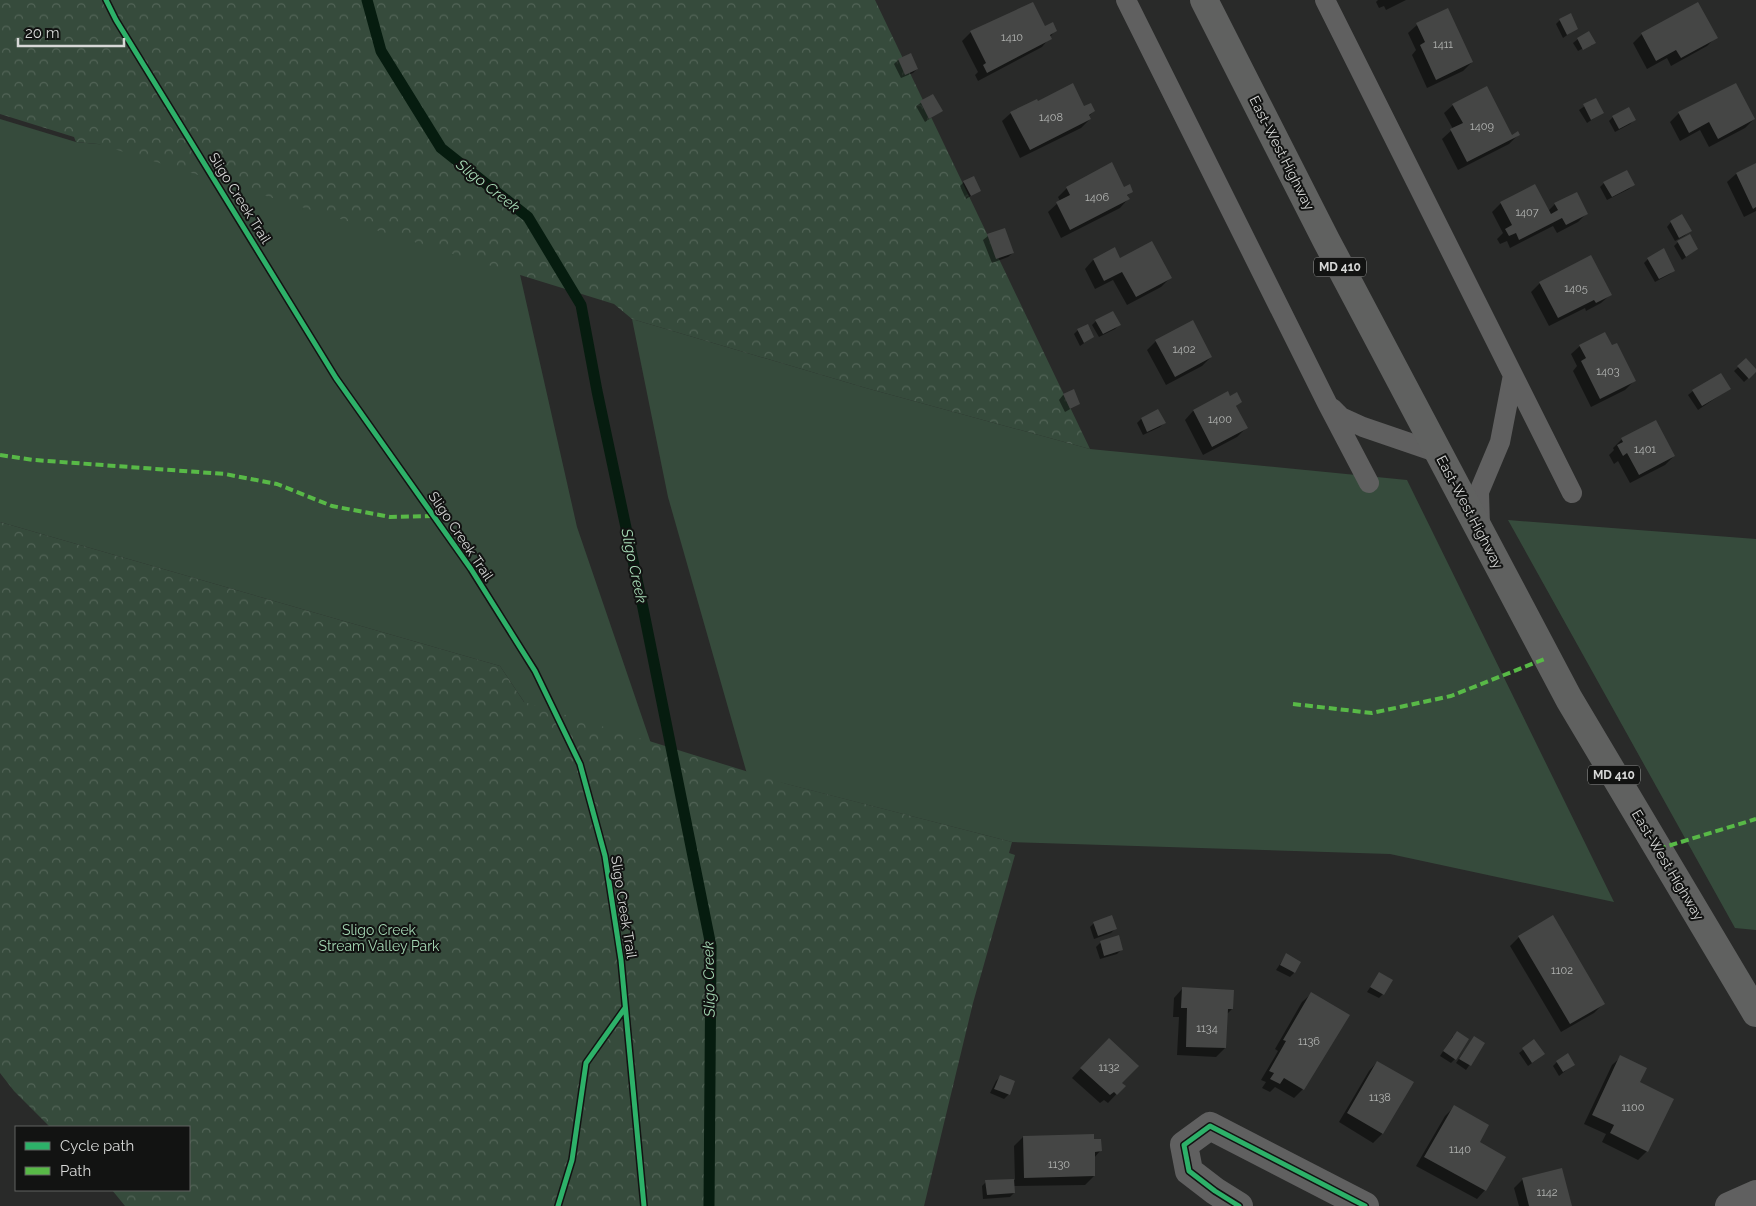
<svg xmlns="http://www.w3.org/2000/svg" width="1756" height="1206" viewBox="0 0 1756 1206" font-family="Raleway,sans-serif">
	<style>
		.green { fill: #364b3c }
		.forest { fill: url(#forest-crowns) }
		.shadow { fill: #0007 }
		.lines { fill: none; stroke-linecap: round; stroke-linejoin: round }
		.stream { stroke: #061c0f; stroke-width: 11 }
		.building { fill: #454645 }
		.service { stroke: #606060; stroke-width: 20 }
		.minor { stroke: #606060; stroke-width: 28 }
		.primary { stroke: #606160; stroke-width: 28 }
		.quiet { stroke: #58b947; stroke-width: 4; stroke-dasharray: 8 4; stroke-linecap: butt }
		.cycleway-casing { stroke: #121312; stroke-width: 8 }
		.cycleway { stroke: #2db169; stroke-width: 5 }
		.labels { text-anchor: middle; stroke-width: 4; stroke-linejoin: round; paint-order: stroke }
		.number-label { font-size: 11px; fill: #b2b4b2 }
		.shield { fill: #121312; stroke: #9c9d9c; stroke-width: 1 }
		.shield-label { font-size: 12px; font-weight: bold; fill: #d7d8d7 }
		.street-label { font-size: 14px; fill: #d7d8d7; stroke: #121312 }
		.park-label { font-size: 14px; fill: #a6d9b5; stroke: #121312 }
		.water-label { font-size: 15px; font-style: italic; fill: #a6dab5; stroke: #121312 }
	</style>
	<defs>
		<pattern id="forest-crowns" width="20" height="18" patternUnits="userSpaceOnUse" patternTransform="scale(1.25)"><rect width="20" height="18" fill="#364b3c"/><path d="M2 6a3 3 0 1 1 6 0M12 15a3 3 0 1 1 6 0" fill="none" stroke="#526457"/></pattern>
	</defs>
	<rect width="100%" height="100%" fill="#292a29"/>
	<path class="green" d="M0 119 76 142 248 158 507 217 577 527 656 758 549 739 500 666 0 522Z
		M632 319 866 388 1090 449 1407 480 1614 902 1390 854 1012 842 747 774 668 497Z
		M1508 520 1756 539V930L1735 928Z"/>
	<path class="forest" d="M0 0H875L1090 449 866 388 632 319 614 304 98 144 76 142 74 137 0 114Z
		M0 522 500 666 524 702 787 784 1012 842 1009 853 1015 855 973 1003 924 1206H125L112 1190H189V1127H50L14 1091 0 1073Z"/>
	<path class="shadow" d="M1378 0H1406L1386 10 1384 6 1379 8 1376 2Z
		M1560 20 1577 28 1563 38 1556 24Z
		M1417 25 1472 62 1463 71 1427 88 1412 55 1416 50 1408 33Z
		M1044 28 1055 31 1042 47 978 81 975 75 978 72 962 41 971 32Z
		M1642 34 1716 37 1707 46 1671 66 1667 58 1647 69 1633 43Z
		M1578 39 1594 43 1591 46V44L1578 51 1573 43Z
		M910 55 917 69 913 73 901 78 894 64 898 60Z
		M933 95 941 111 925 122 916 106Z
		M1595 99 1602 113 1587 123 1579 110Z
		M1038 102 1084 108 1094 111 1088 117 1090 119 1081 128 1020 158 1002 121 1011 113Z
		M1453 105 1511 136 1518 135 1509 144 1458 170 1442 139 1453 129 1444 113Z
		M1679 113 1754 119 1745 128 1709 147 1700 130 1680 141 1670 122Z
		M1613 117 1634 120 1630 124 1615 132 1609 121Z
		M1756 164V211L1744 217 1727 182 1736 174Z
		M964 182 980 190 966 199 960 186Z
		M1604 183 1633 185 1629 189 1607 200 1600 187Z
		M1067 188H1124L1132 191 1127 196 1128 199 1120 208 1061 238 1048 212 1060 201 1058 197Z
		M1501 203 1548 211 1555 204 1587 213 1578 222 1557 233 1553 226 1510 248 1507 241 1500 244 1497 239 1503 233 1492 212Z
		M1671 222 1690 231 1684 236 1675 241 1667 227Z
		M988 236 1013 253 1008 257 992 263 983 240Z
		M1678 242 1697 249 1682 260 1674 246Z
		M1114 249 1119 259 1170 278 1161 287 1127 305 1113 280 1095 289 1085 269 1093 260Z
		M1648 259 1674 270 1670 274 1655 282 1644 263Z
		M1540 283 1610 295 1601 303 1586 311 1585 308 1549 326 1531 292Z
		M1096 321 1119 325 1115 329 1099 337 1092 325Z
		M1078 330 1093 337 1080 346 1074 334Z
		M1156 341 1211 357 1202 366 1166 385 1147 350Z
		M1580 346 1612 347 1634 381 1625 390 1591 407 1573 371 1577 366 1571 354Z
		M1746 360 1756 371 1744 382 1734 371Z
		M1729 389 1698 410 1688 395 1693 391Z
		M1073 391 1079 404 1065 412 1059 400 1063 395Z
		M1227 393 1229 398 1241 402 1235 407 1246 428 1237 437 1203 455 1185 420 1193 411Z
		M1158 410 1164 423 1160 427 1143 435 1137 423 1141 419Z
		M1622 439 1674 456 1665 465 1630 483 1618 461 1614 464 1609 455 1614 450 1613 448Z
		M1094 923 1115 929 1111 933 1094 939 1090 927Z
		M1519 937 1603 1004 1594 1013 1561 1032 1510 946Z
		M1100 943 1121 950 1117 954 1100 959 1096 947Z
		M1286 955 1294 973 1290 977 1276 970Z
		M1379 974 1383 994 1379 998 1367 992Z
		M1182 989 1232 1009 1226 1015 1225 1048 1216 1057 1177 1055 1179 1017H1173L1174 998Z
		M1311 994 1303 1089 1294 1098 1275 1087 1270 1092 1262 1088 1266 1082 1261 1080 1278 1051 1275 1049 1302 1002Z
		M1453 1036 1455 1059 1451 1063 1440 1056Z
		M1474 1037 1484 1044 1466 1070 1456 1063Z
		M1109 1039 1121 1083 1124 1086 1108 1103 1104 1100 1100 1103 1072 1078Z
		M1534 1041 1539 1058 1528 1066 1519 1053Z
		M1621 1057 1647 1151 1638 1160 1602 1142 1606 1134 1584 1124 1612 1065Z
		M1377 1062 1412 1082 1382 1134 1373 1143 1339 1122 1369 1071Z
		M1557 1062 1574 1064 1559 1076 1553 1066Z
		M1000 1077 1009 1094 1004 1099 990 1093 996 1081Z
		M1454 1107 1478 1143 1485 1190 1477 1199 1416 1166 1445 1116Z
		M1023 1137 1100 1151 1094 1158V1176L1085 1185 1013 1186 1014 1193 1010 1197 983 1199 982 1186 986 1182 1015 1180 1014 1146Z
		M1523 1179 1570 1206H1519L1514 1188Z"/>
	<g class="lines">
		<path class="stream" d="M367 0 381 51 441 148 528 217 581 305 597 391 642 603 711 946 709 1206"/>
	</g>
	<path class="building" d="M1033 2 1045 26 1053 22 1057 31 1050 35 1052 39 987 73 983 65 986 63 970 31Z
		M1698 2 1718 38 1681 58 1676 50 1656 61 1641 33Z
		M1448 8 1473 62 1436 80 1420 45 1425 42 1416 23Z
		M1571 13 1578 29 1567 35 1559 19Z
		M1589 31 1596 43 1583 50 1577 38Z
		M911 53 918 69 905 75 898 59Z
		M1073 83 1084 106 1091 103 1095 111 1089 115 1091 119 1030 150 1010 112 1037 99 1038 101Z
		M1736 83 1755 119 1718 139 1709 122 1689 133 1678 112Z
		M1487 86 1512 135 1518 131 1520 135 1467 162 1450 129 1463 123 1452 104Z
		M933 94 943 111 929 119 920 101Z
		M1596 98 1604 113 1591 120 1583 104Z
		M1629 107 1636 120 1619 129 1612 116Z
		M1112 162 1124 187 1130 184 1133 192 1127 195 1130 199 1070 230 1056 202 1070 195 1066 187Z
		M1756 163V207L1753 209 1736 173Z
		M1627 170 1635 185 1612 197 1603 182Z
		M974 176 981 191 971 196 963 181Z
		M1535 184 1551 214 1558 210 1554 203 1577 192 1588 214 1566 225 1562 218 1519 240 1516 233 1509 236 1505 229 1512 225 1500 202Z
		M1682 214 1692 231 1679 238 1670 221Z
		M1005 228 1014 253 996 259 987 234Z
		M1690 234 1698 249 1686 257 1677 241Z
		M1152 241 1172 278 1136 297 1122 272 1104 281 1093 259 1115 247 1120 258Z
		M1664 248 1675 271 1659 279 1647 258Z
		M1591 255 1612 295 1596 303 1594 300 1558 318 1539 282Z
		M1113 311 1121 325 1103 334 1095 320Z
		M1193 320 1212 357 1175 377 1155 340Z
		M1088 324 1094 337 1084 343 1077 329Z
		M1605 332 1612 345 1617 343 1636 381 1600 399 1581 361 1586 358 1579 345Z
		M1746 358 1756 369V372L1749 379 1737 366Z
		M1721 373 1731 389 1702 406 1692 390Z
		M1074 389 1080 404 1070 409 1063 394Z
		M1228 391 1230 396 1237 392 1242 402 1236 406 1248 428 1212 447 1193 410Z
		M1158 409 1166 423 1147 432 1141 418Z
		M1656 420 1675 456 1639 475 1627 453 1623 456 1617 445 1623 442 1621 438Z
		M1112 915 1117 929 1098 936 1093 922Z
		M1553 915 1605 1004 1570 1024 1518 936Z
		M1119 935 1123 950 1104 956 1100 941Z
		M1286 953 1301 962 1295 973 1280 965Z
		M1379 972 1393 980 1384 995 1370 987Z
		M1182 987 1234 990 1233 1009H1228L1226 1048 1186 1047 1187 1008H1181Z
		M1311 992 1350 1015 1304 1090 1284 1078 1280 1084 1270 1079 1274 1073 1269 1071 1286 1041 1283 1040Z
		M1457 1031 1469 1039 1456 1060 1443 1051Z
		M1474 1036 1485 1043 1471 1066 1459 1059Z
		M1109 1038 1139 1066 1122 1083 1126 1086 1117 1095 1114 1092 1110 1095 1080 1068Z
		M1534 1039 1545 1054 1532 1063 1522 1048Z
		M1568 1053 1575 1065 1563 1072 1556 1061Z
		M1620 1055 1647 1068 1640 1082 1674 1099 1648 1152 1610 1133 1614 1125 1592 1115Z
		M1377 1061 1414 1082 1383 1134 1347 1113Z
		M1000 1075 1015 1081 1010 1095 994 1089Z
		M1454 1105 1489 1125 1480 1142 1506 1157 1486 1191 1424 1157Z
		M1094 1134V1139H1101L1102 1151 1095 1152V1176L1024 1178 1023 1136Z
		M1562 1168 1572 1206H1529L1522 1178Z
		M1014 1179 1015 1193 987 1195 985 1180Z"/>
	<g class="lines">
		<path class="service" d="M1126 0 1327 403 1369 483
			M1325 0 1572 493
			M1332 408 1341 417 1363 427 1439 453
			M1480 527 1479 492 1500 442 1513 375"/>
		<path class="minor" d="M1239 1206 1215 1191 1189 1171 1184 1145 1210 1126 1365 1206
			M1729 1206 1756 1194"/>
		<path class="primary" d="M1204 0 1326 240 1569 699 1756 1013"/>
		<path class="quiet" d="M0 455 34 460 225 474 277 484 332 506 390 517 434 516
			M1293 704 1372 713 1451 696 1547 658
			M1658 849 1756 819"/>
		<defs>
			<path id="cycleway" d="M106 0 116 20 336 378 471 569 535 671 580 764 605 856 621 960 644 1206
				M558 1206 572 1160 586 1063 625 1008
				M1239 1206 1215 1191 1189 1171 1184 1145 1210 1126 1365 1206"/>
		</defs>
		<use href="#cycleway" class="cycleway-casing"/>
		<use href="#cycleway" class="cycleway"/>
	</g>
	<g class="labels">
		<g class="number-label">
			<text x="1012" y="41">1410</text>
			<text x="1443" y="48">1411</text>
			<text x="1051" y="121">1408</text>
			<text x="1482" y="130">1409</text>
			<text x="1097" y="201">1406</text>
			<text x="1527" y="216">1407</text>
			<text x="1576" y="292">1405</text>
			<text x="1184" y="353">1402</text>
			<text x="1608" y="375">1403</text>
			<text x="1220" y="423">1400</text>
			<text x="1645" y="453">1401</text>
			<text x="1562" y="974">1102</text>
			<text x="1207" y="1032">1134</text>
			<text x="1309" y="1045">1136</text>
			<text x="1109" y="1071">1132</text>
			<text x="1380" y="1101">1138</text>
			<text x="1633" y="1111">1100</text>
			<text x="1460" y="1153">1140</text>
			<text x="1059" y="1168">1130</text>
			<text x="1547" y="1196">1142</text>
		</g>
		<g class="shield">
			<rect x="1314" y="257.5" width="52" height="19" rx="4"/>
			<rect x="1588" y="765.5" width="52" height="19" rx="4"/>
		</g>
		<g class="shield-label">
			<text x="1340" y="271">MD 410</text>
			<text x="1614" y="779">MD 410</text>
		</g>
		<g class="street-label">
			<text transform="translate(1282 153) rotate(63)" y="5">East-West Highway</text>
			<text transform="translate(240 198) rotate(58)" y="5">Sligo Creek Trail</text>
			<text transform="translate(1470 512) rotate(62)" y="5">East-West Highway</text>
			<text transform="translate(461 536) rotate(56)" y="5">Sligo Creek Trail</text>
			<text transform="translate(1668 865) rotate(59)" y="5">East-West Highway</text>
			<text transform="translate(624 907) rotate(81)" y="5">Sligo Creek Trail</text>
		</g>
		<g class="park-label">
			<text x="379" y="935">Sligo Creek<tspan x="379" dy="16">Stream Valley Park</tspan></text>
		</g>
		<g class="water-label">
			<text transform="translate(488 186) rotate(38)" y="5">Sligo Creek</text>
			<text transform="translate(634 566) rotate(78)" y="5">Sligo Creek</text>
			<text transform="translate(709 979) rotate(-91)" y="5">Sligo Creek</text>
		</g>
	</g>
	<rect x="15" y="1126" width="175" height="65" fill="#121312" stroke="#616261"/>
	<rect x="25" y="1142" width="25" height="8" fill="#2db169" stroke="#616261"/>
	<text x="60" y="1151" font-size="15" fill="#d7d8d7">Cycle path</text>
	<rect x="25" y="1167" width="25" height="8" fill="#58b947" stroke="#616261"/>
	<text x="60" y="1176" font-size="15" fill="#d7d8d7">Path</text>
	<path d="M18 38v8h106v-8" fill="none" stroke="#d7d8d7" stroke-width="2.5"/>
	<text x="25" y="38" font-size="15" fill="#d7d8d7" stroke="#121312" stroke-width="4" paint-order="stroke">20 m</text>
</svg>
